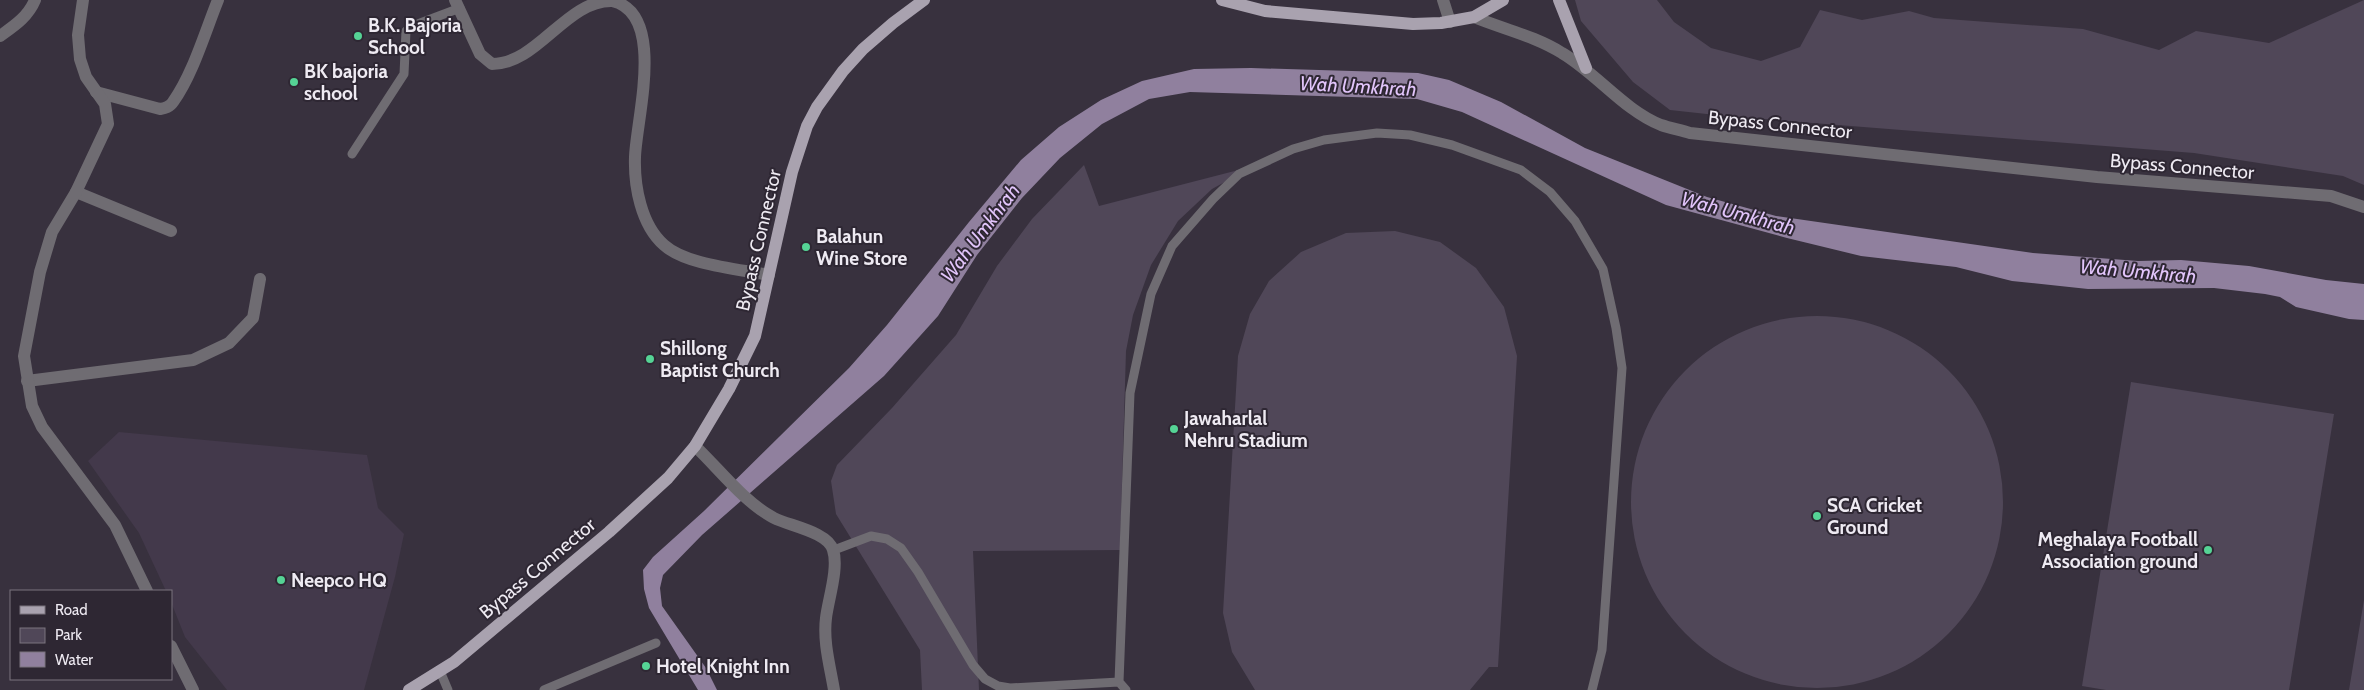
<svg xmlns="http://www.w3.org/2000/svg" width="2364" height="690" viewBox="0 0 2364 690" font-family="Cabin,sans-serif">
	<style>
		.built { fill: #43394b }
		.green { fill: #504758 }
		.water { fill: #90809e }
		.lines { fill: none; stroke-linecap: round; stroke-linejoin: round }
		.service { stroke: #6f6c72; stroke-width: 9 }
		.minor { stroke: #6f6c72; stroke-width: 12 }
		.tertiary { stroke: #6f6c72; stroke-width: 12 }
		.primary { stroke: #a9a2af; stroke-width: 12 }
		.poi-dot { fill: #55d395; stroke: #2e2733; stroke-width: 2 }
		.labels { text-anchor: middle; stroke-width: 4; stroke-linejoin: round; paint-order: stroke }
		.poi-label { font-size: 19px; font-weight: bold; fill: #eeeaf2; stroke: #2e2733; text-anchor: start }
		.street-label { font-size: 19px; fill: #eeeaf2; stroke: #2e2733 }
		.water-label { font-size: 20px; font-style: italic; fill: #e2c5fb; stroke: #2e2733 }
	</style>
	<rect width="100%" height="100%" fill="#38313e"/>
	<path class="built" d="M119 432 367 455 378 508 404 534 395 577 364 690H227L185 637 171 602V591H166L139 533 88 461Z"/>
	<path class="green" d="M1575 0H1657L1674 22 1711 48 1761 61 1800 47 1820 10 1862 20 1909 11 1934 18 2083 29 2159 50 2196 31 2269 43 2364 0V185L2343 176 2194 153 1725 116 1670 110 1633 82 1581 21Z
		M1084 165 1099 206 1254 166 1212 189 1178 221 1151 265 1133 315 1126 351 1120 550 973 551 979 690H922L920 650 836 514 831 481 837 465 892 408 956 335 997 266 1032 219Z
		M1395 231 1440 242 1476 268 1504 307 1517 356 1498 667H1489L1470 690H1255L1232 652 1223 613 1238 356 1250 314 1269 281 1301 252 1346 233Z
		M1631 502a186 186 0 1 1 372 0a186 186 0 1 1-372 0Z
		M2131 382 2334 414 2289 690H2106L2082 686Z
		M2364 600V690H2349Z"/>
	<path class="water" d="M1251 68 1418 73 1449 80 1501 102 1585 148 1707 197 1776 216 2033 253 2138 261 2181 260 2249 266 2326 280 2364 284V320L2349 319 2296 307 2280 297 2265 294 2214 288 2088 289 2012 281 1956 267 1861 256 1787 238 1666 205 1462 112 1417 99 1190 92 1149 99 1102 124 1060 158 1022 198 977 255 938 316 884 376 702 535 663 575 660 588 662 606 706 668 717 690H698L649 608 644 589 643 570 653 557 704 511 849 368 887 325 969 222 1021 160 1059 127 1101 100 1142 81 1194 69Z"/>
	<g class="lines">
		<path class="service" d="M352 154 404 74 406 31 415 25 460 8
			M834 550 871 536 887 539 901 548 918 572 973 665 985 679 998 686 1010 688 1119 682
			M440 671 448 690
			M544 690 656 643
			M1126 690 1119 682 1130 393 1151 294 1172 246 1213 199 1239 174 1293 149 1324 140 1377 133 1410 135 1452 145 1521 170 1550 192 1575 221 1603 269 1616 328 1622 368 1602 650 1592 690"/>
		<path class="minor" d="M1443 0 1450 22
			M0 36C14 26 28 17 35 0
			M96 92 160 109C165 108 170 107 173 102 193 74 205 32 218 0
			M76 192 171 231
			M27 381 193 360 229 343 253 318 260 279"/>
		<path class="tertiary" d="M83 0 78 35 80 59 86 77 105 104 108 124 76 192 52 232 40 272 24 356 32 406 42 427 115 525 147 591
			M455 0 480 54 492 64C538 64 566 0 612 1 667 13 636 120 635 157 634 186 641 225 664 245 686 265 739 269 769 275
			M1474 17C1503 29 1535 36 1562 53 1596 73 1625 111 1661 125 1670 128 1680 130 1690 133L2097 177 2331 196 2364 207
			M695 446C720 470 744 502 774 518 790 526 828 532 833 550 839 568 828 600 826 618 823 642 830 666 834 690
			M171 646 193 690"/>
		<path class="primary" d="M1222 0 1265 11 1413 24 1441 23 1474 17 1503 0
			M1559 0 1586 68
			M409 690 454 662 609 532 668 478 695 446 729 389 755 336 792 172 807 126 817 107 843 71 863 49 893 23 924 0"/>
	</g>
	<g class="poi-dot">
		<circle cx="358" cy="36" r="5"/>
		<circle cx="294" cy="82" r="5"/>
		<circle cx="806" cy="247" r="5"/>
		<circle cx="650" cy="359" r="5"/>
		<circle cx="1174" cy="429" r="5"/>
		<circle cx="1817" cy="516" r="5"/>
		<circle cx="2208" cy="550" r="5"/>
		<circle cx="281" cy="580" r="5"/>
		<circle cx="646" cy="666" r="5"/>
	</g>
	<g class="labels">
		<g class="poi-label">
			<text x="368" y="32">B.K. Bajoria<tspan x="368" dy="22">School</tspan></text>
			<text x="304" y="78">BK bajoria<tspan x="304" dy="22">school</tspan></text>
			<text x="816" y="243">Balahun<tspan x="816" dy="22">Wine Store</tspan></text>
			<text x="660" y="355">Shillong<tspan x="660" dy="22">Baptist Church</tspan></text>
			<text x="1184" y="425">Jawaharlal<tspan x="1184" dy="22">Nehru Stadium</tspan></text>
			<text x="1827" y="512">SCA Cricket<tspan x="1827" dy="22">Ground</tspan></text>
			<text x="2198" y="546" text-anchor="end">Meghalaya Football<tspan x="2198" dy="22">Association ground</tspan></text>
			<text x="291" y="587">Neepco HQ</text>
			<text x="656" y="673">Hotel Knight Inn</text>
		</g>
		<g class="street-label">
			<text transform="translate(1780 124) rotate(6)" y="7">Bypass Connector</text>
			<text transform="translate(2182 166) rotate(5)" y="7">Bypass Connector</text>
			<text transform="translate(758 240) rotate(-77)" y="7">Bypass Connector</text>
			<text transform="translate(537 568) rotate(-40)" y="7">Bypass Connector</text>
		</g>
		<g class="water-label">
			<text transform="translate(1358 86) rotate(3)" y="7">Wah Umkhrah</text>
			<text transform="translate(1738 213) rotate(15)" y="7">Wah Umkhrah</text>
			<text transform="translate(980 233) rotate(-53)" y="7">Wah Umkhrah</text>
			<text transform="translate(2138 271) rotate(5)" y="7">Wah Umkhrah</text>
		</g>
	</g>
	<rect x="10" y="590" width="162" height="90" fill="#2e2733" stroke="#7b757f"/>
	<rect x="20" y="606" width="25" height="8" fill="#a9a2af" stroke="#7b757f"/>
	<text x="55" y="615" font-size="15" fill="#eeeaf2">Road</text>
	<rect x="20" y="628" width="25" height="15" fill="#504758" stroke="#7b757f"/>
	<text x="55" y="640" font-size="15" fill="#eeeaf2">Park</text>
	<rect x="20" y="652" width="25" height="15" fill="#90809e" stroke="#7b757f"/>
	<text x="55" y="665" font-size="15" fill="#eeeaf2">Water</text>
</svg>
